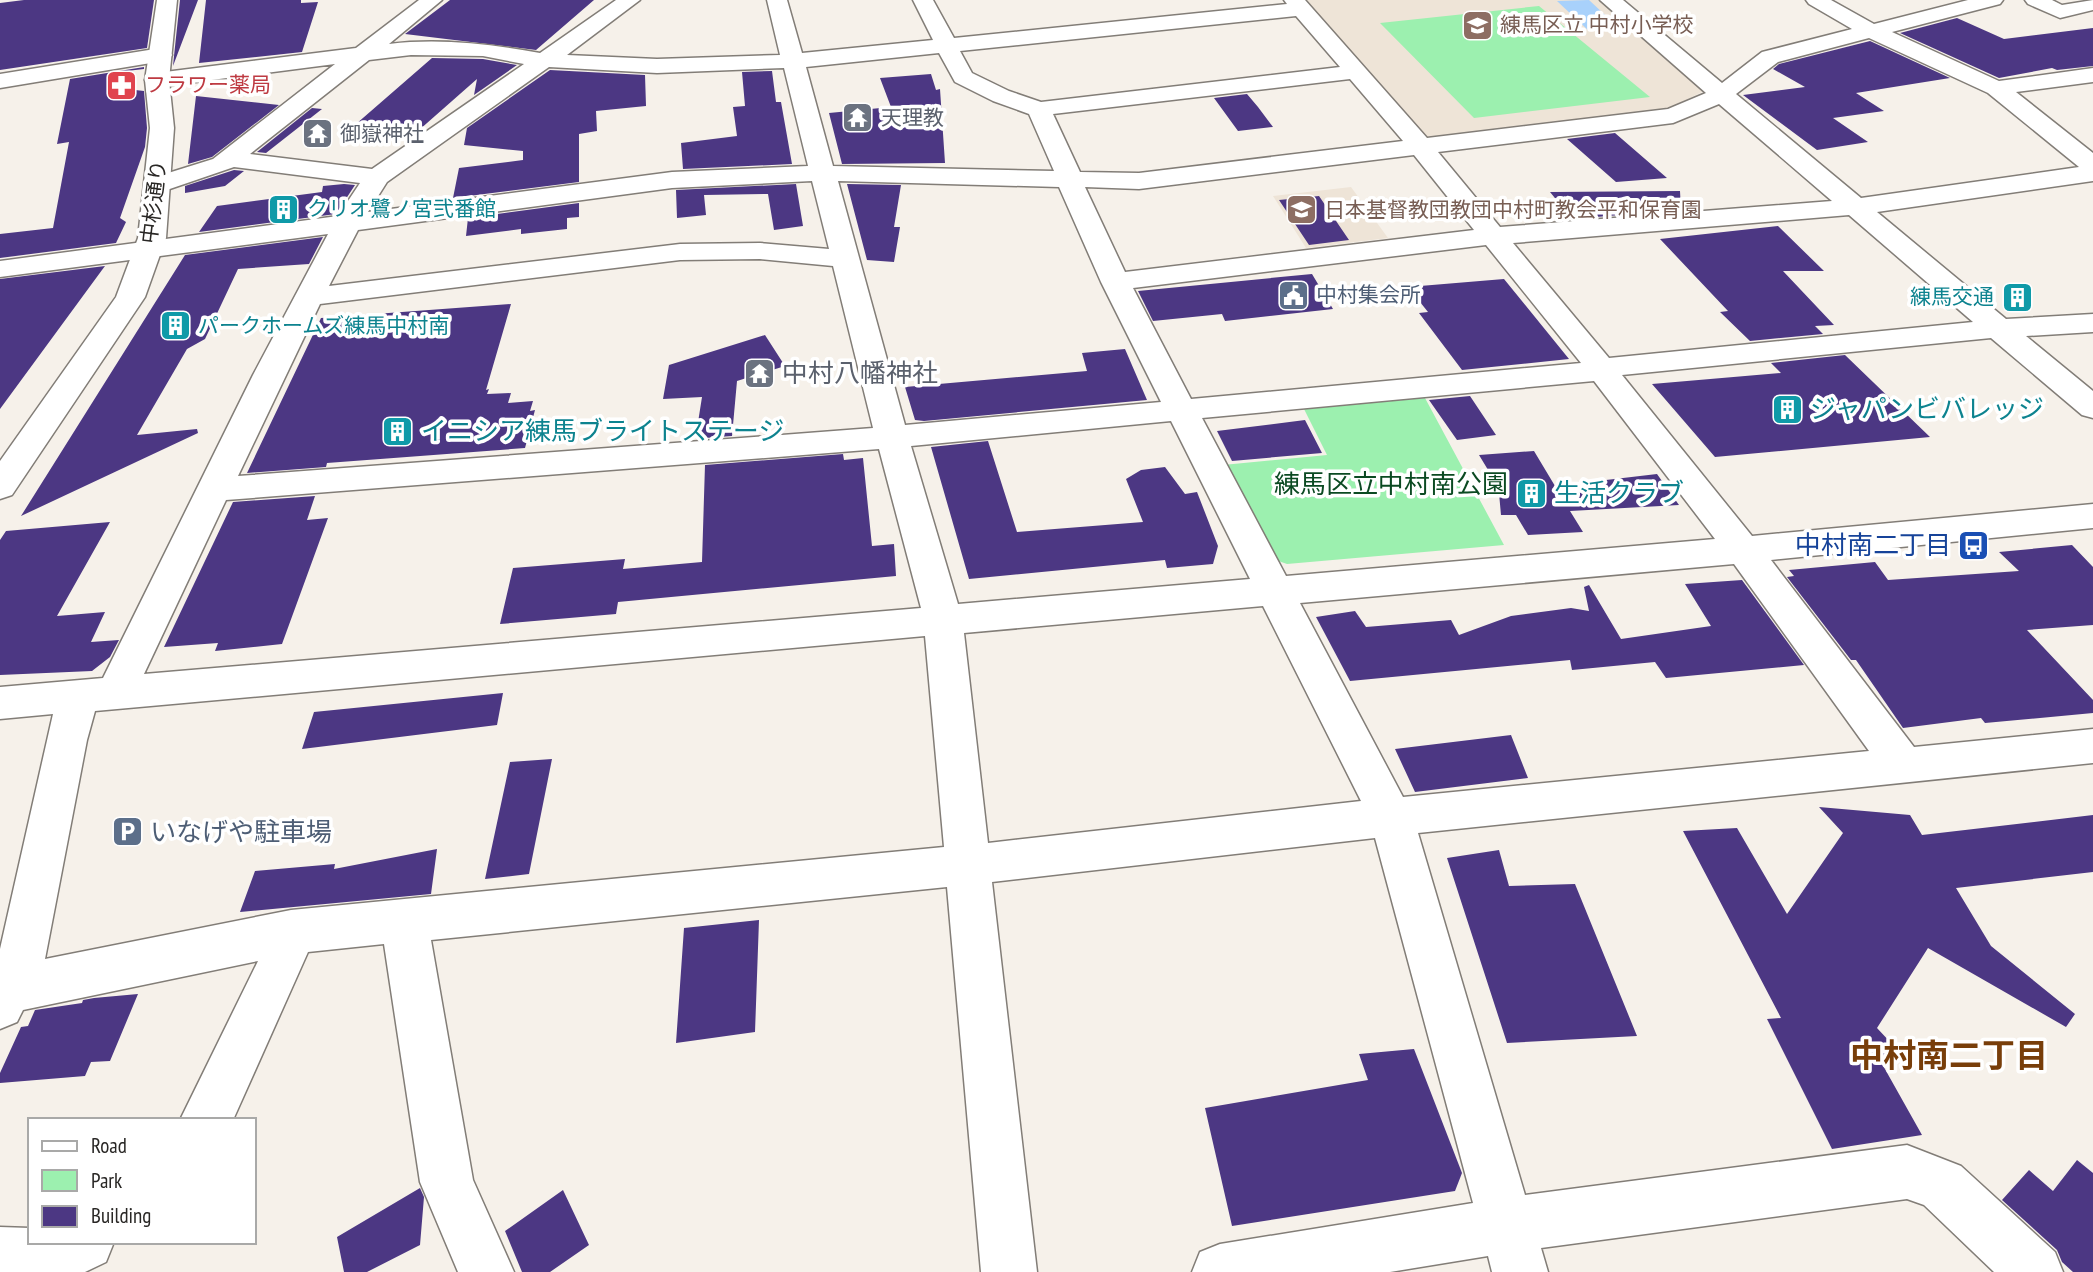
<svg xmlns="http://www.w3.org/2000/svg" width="2093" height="1272" viewBox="0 0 2093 1272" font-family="'PT Sans Narrow','Noto Sans JP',sans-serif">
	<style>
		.built { fill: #eee4d7 }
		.green { fill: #9cf0af }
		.water { fill: #a8d1fb }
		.building { fill: #4c3783 }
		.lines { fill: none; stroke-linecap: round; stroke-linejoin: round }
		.minor-casing { stroke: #827d77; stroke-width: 3 }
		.major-casing { stroke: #827d77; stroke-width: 3 }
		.minor { fill: #fff; fill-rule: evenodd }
		.major { fill: #fff; fill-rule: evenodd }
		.labels { text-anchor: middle; stroke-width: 7; stroke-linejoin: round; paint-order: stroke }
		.far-education-label { font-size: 21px; fill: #785e54; stroke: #fff; text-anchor: start }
		.far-health-label { font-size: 21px; fill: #be3a42; stroke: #fff; text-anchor: start }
		.far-worship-label { font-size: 21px; fill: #5b616d; stroke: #fff; text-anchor: start }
		.far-street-label { font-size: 21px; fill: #292725; stroke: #fff }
		.far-culture-label { font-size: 21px; fill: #0d838f; stroke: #fff; text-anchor: start }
		.far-service-label { font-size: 21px; fill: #4e5e75; stroke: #fff; text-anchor: start }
		.worship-label { font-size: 26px; fill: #5b616d; stroke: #fff; text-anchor: start }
		.culture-label { font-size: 26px; fill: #0d838f; stroke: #fff; text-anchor: start }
		.park-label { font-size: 26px; fill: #0b4a22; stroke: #fff }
		.transit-label { font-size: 26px; fill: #164399; stroke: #fff; text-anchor: end }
		.service-label { font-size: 26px; fill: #4e5e75; stroke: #fff; text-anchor: start }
		.near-neighbourhood-label { font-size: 33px; font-weight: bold; fill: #783e0a; stroke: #fff }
	</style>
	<rect width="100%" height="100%" fill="#f6f1ea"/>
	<path class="built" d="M1302 0H1599L1704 91 1662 112 1437 139 1419 134Z
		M1351 187 1388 238 1306 248 1273 196Z"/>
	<path class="green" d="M1539 6 1650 97 1474 118 1380 23Z
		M1425 398 1504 545 1287 564 1270 558 1223 465 1327 455 1304 409Z"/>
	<path class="water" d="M1589 0 1620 29 1589 31 1557 1Z"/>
	<path class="building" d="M24 0H154L147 48 0 70V3Z
		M180 0H198L173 66 174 56Z
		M206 0H301V3L318 2 302 52 199 63Z
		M450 0H594L536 50 405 34Z
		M1957 18 2004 39 2093 28V66L2057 70 2052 68 1999 78 1900 33Z
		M1870 41 1950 78 1856 93 1884 111 1833 118 1868 142 1817 150 1743 95 1805 87 1773 69 1779 64Z
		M432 58 483 59 517 65 474 95 477 79 410 138 348 131Z
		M144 67V69L109 73V87L144 91 147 128 145 147 120 218 126 222 116 243 0 258V234L53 228 69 142 57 144 70 79Z
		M550 70 645 75 646 106 596 111 597 131 579 134V182L453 198 459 168 523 160V151L464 145 467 128Z
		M772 71 776 102H781L792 164 683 169 681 143 737 136 733 107 745 106 742 72Z
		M931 74 936 90 940 89 945 163 842 164 829 113 891 107 880 78Z
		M1247 94 1258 107 1273 127 1238 131 1214 98Z
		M196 96 279 105 212 157 188 164Z
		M312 108 322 109 266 153 257 152Z
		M1615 133 1667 178 1616 182 1567 139Z
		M234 170 244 171 225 186 185 193V186Z
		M344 184 355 185 336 214 199 232 217 206 322 192 323 186Z
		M796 184 803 226 774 230 768 194 704 195 706 215 677 218 676 190Z
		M847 184 901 185 894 227H900L894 262 867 260Z
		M1680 191 1681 210 1572 219 1550 192Z
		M1319 196 1349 240 1309 245 1279 200Z
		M579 203V217L567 218V229L521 234V229L466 236 468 218Z
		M1778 226 1824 271H1783L1834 325 1815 326 1823 334 1750 341 1720 312 1728 311 1660 239Z
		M323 237 309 264 238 269 205 339 187 349 137 435 197 429 198 433 21 516 185 255Z
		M105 266 102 270 0 409V279Z
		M1312 274 1333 309 1225 321 1222 314 1153 321 1138 291Z
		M1504 279 1569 359 1462 370 1419 313 1428 312 1408 287Z
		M511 304 486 390 489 389 487 394 511 393 508 403 533 401 530 411 535 410 525 448 327 463 326 467 247 473 321 318Z
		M765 335 785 366 737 381 732 436 705 438V435H696L702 397 663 399 669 365Z
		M1125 349 1147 400 924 421 915 420 905 387 1087 371 1082 353Z
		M1845 355 1930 437 1715 457 1652 384 1781 373 1771 363Z
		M1470 396 1496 435 1457 440 1429 400Z
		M1305 420 1322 453 1232 461 1217 431Z
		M988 441 1017 532 1143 522 1126 479 1141 470 1165 467 1185 494 1197 492 1218 546 1213 564 1167 568 1165 560 969 579 931 447Z
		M1534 451 1555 486 1657 474 1679 505 1570 511 1583 532 1528 535 1516 515H1501L1499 493H1502L1479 455Z
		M843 454 844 460 863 458 872 546 894 544 896 576 618 602 616 614 500 624 513 568 625 559 623 569 702 562 705 465Z
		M315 496 307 520 328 518 282 644 215 651 218 643 164 647 233 502Z
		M110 522 57 616 105 612 91 642 119 640 110 657 92 671 0 675V540L6 531Z
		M2072 545 2093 567V625L2027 630 2093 700V713L1985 723 1981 718 1903 728 1856 660H1851L1787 577 1794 576 1789 570 1875 562 1888 580 2019 571 1999 552Z
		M1742 580 1804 665 1666 678 1655 662 1572 670 1570 660 1350 681 1316 617 1355 611 1366 627 1451 620 1459 635 1511 616 1571 608 1589 611 1584 587 1589 585 1621 639 1711 626 1685 584Z
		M503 693 497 725 302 749 314 712Z
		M1511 735 1528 778 1415 792 1395 749Z
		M552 759 529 874 485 879 510 762Z
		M1819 807 1910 815 1922 835 2093 815V872L1956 888 1991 946 2075 1014 2066 1027 1928 948 1877 1028 1906 1059 1881 1062 1922 1135 1832 1149 1767 1019 1781 1018 1683 831 1737 828 1787 914 1843 833Z
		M437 849 431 894 240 912 255 871 335 864 334 869Z
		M1499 850 1509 886 1575 884 1637 1036 1507 1043 1447 858Z
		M759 920 755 1032 676 1043 684 928Z
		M138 994 110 1061 91 1062 85 1076 0 1083V1073L21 1027 28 1026 35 1010 82 1003 83 1000 94 998Z
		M1414 1049 1462 1173 1455 1191 1232 1226 1205 1108 1368 1080 1359 1054Z
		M2077 1160 2093 1173V1272H2073L2062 1262 2057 1250 2002 1200 2029 1170 2053 1191Z
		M420 1188 424 1197 420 1245 367 1272H344L337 1237Z
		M563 1190 589 1245 550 1272H522L505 1231Z"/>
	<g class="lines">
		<defs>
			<path id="minor" d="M419 0H442L389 44C440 38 489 44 540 53L616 0H640L567 55 657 59 780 55 767 0H787L802 53 933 40 913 0H933L954 38 1287 4 1284 0H1305L1427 138 1668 109 1706 93 1600 0H1623L1722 83 1762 52 1852 29 1809 4 1806 0H1831L1874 24 1968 0H2003L2000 4 1892 32 1999 81 2093 68V82L2016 92 2093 153V181L1877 212 2006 319 2093 314V332L2026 336 2093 391V418L2082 415 1991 338 1622 375 1752 536 2093 504V528L1771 560 1914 747 2093 729V763L1418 833 1525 1195 1907 1145 1961 1166 2055 1252 2063 1272H1994L1924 1205 1907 1199 1541 1248 1548 1272H1492L1488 1256 1390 1272H1192L1200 1252 1220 1244 1473 1203 1375 838 992 882 1037 1272H981L947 887 431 940 473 1180 514 1272H458L420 1182 384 944 308 952 233 1120H180L258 961 23 1010 17 1022 0 1029V949L53 714 0 719V687L103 678 253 375 328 234 0 277V261L338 216 360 183 234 167 158 193 149 191 145 185 149 179 213 159 335 64 157 87 149 85 145 80 149 75 157 73 356 48ZM1296 16 1340 67 1041 102 1009 91 972 73 960 51ZM1869 38 1988 93 2079 167 1861 198 1736 94 1778 62ZM939 53 955 82 993 101 1029 114 1054 171 833 166 806 67ZM411 55 483 56 524 64 372 169 250 154 369 60ZM549 67 657 73 784 68 808 166 672 172 368 212 387 182ZM1350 79 1403 141 1139 173 1080 172 1053 114ZM1719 104 1832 201 1500 227 1438 152 1673 123ZM1414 155 1474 230 1125 272 1085 187 1139 189ZM812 181 829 249 760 243 680 244 329 286 358 230 672 188ZM838 181 1059 187 1101 282 1161 402 905 425ZM1849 215 1973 322 1609 358 1513 243ZM1486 245 1581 363 1191 399 1133 288ZM760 259 833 266 873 428 238 476 320 304 680 260ZM1594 381 1715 539 1286 576 1202 418ZM1171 421 1250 579 958 604 911 446ZM879 449 921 608 144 674 226 500ZM1734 564 1869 751 1403 797 1300 603ZM1263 606 1361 801 988 843 964 633ZM925 636 944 847 291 910 45 959 87 740 95 711Z
				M2025 0H2052L2062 5 2093 0V10L2060 18 2028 4Z
				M161 48 169 50 172 55 169 60 0 88V74Z
				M0 1227 30 1228V1242H114L106 1262 85 1272H0Z"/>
			<path id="major" d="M157 0H177L169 80 174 128 166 238 145 297 12 495 0 499V461L116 297 138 238 150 128 145 80Z"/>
		</defs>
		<use href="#minor" class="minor-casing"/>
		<use href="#major" class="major-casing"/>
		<use href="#minor" class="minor"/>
		<use href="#major" class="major"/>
	</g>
	<defs>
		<symbol id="school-square" viewBox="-11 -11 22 22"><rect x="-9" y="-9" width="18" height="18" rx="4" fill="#8d6e63" stroke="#fff"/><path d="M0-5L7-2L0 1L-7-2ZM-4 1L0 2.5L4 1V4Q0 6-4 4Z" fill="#fff"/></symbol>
		<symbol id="pharmacy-square" viewBox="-11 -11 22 22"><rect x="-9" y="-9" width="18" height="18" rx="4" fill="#e0444e" stroke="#fff"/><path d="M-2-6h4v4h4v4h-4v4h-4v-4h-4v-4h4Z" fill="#fff"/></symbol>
		<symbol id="temple-square" viewBox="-11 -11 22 22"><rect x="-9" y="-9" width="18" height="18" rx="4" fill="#6b7280" stroke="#fff"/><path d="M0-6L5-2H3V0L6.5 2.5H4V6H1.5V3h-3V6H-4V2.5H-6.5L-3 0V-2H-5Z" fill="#fff"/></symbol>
		<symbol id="building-square" viewBox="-11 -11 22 22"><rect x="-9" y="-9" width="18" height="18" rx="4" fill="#0f9aa8" stroke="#fff"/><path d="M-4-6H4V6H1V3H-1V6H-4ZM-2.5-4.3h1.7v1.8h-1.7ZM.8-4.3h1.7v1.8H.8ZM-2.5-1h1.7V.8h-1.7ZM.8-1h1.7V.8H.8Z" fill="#fff"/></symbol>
		<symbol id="civic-square" viewBox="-11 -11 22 22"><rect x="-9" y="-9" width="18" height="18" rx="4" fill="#5c6f8a" stroke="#fff"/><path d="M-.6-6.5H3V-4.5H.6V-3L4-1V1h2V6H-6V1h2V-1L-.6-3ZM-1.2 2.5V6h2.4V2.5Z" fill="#fff"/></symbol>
		<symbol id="bus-square" viewBox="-11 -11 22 22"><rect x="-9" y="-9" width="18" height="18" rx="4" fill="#1a4fb4" stroke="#fff"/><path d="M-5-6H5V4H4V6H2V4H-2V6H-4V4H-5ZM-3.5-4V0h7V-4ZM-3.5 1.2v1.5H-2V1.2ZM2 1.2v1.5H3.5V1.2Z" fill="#fff"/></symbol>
		<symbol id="parking-square" viewBox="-11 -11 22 22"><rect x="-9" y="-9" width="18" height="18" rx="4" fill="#5c6f8a" stroke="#fff"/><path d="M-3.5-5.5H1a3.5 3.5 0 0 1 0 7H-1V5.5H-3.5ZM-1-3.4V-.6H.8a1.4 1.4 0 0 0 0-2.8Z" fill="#fff"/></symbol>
	</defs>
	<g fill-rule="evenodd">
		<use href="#school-square" x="1460" y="8" width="35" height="35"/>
		<use href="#pharmacy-square" x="104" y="68" width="35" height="35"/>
		<use href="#temple-square" x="840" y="100" width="35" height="35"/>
		<use href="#temple-square" x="300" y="116" width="35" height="35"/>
		<use href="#building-square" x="266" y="192" width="35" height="35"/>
		<use href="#school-square" x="1284" y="192" width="35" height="35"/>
		<use href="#civic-square" x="1276" y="278" width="35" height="35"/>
		<use href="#building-square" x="2000" y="280" width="35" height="35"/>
		<use href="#building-square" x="158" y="308" width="35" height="35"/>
		<use href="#temple-square" x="742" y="356" width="35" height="35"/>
		<use href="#building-square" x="1770" y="392" width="35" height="35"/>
		<use href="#building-square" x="380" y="414" width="35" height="35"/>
		<use href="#building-square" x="1514" y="476" width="35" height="35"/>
		<use href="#bus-square" x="1956" y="528" width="35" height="35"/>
		<use href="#parking-square" x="110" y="814" width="35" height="35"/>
	</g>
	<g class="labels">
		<g class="far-education-label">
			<text x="1500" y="32">練馬区立 中村小学校</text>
			<text x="1324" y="217">日本基督教団教団中村町教会平和保育園</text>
		</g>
		<g class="far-health-label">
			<text x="145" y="92">フラワー薬局</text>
		</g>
		<g class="far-worship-label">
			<text x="881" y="125">天理教</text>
			<text x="340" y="141">御嶽神社</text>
		</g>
		<g class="far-street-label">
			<text transform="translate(154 202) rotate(-83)" y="7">中杉通り</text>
		</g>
		<g class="far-culture-label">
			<text x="307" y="216">クリオ鷺ノ宮弐番館</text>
			<text x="1994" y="304" text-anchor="end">練馬交通</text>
			<text x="198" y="333">パークホームズ練馬中村南</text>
		</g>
		<g class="far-service-label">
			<text x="1316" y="302">中村集会所</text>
		</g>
		<g class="worship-label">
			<text x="782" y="382">中村八幡神社</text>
		</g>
		<g class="culture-label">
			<text x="1810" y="418">ジャパンビバレッジ</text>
			<text x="421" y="440">イニシア練馬ブライトステージ</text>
			<text x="1554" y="502">生活クラブ</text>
		</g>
		<g class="park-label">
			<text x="1391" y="493">練馬区立中村南公園</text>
		</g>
		<g class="transit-label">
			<text x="1951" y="554">中村南二丁目</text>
		</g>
		<g class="service-label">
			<text x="150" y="841">いなげや駐車場</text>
		</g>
		<g class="near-neighbourhood-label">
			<text x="1949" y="1067">中村南二丁目</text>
		</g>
	</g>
	<rect x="28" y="1118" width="228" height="126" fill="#ffffff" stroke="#a9a9a8" stroke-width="2"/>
	<rect x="42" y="1141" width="35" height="10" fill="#ffffff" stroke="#a9a9a8" stroke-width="2"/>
	<text x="91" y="1153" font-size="21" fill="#292725">Road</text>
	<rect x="42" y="1170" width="35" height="21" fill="#9cf0af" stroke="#a9a9a8" stroke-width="2"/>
	<text x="91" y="1188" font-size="21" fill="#292725">Park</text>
	<rect x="42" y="1206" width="35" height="21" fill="#4c3783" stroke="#a9a9a8" stroke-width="2"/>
	<text x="91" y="1223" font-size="21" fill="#292725">Building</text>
</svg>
